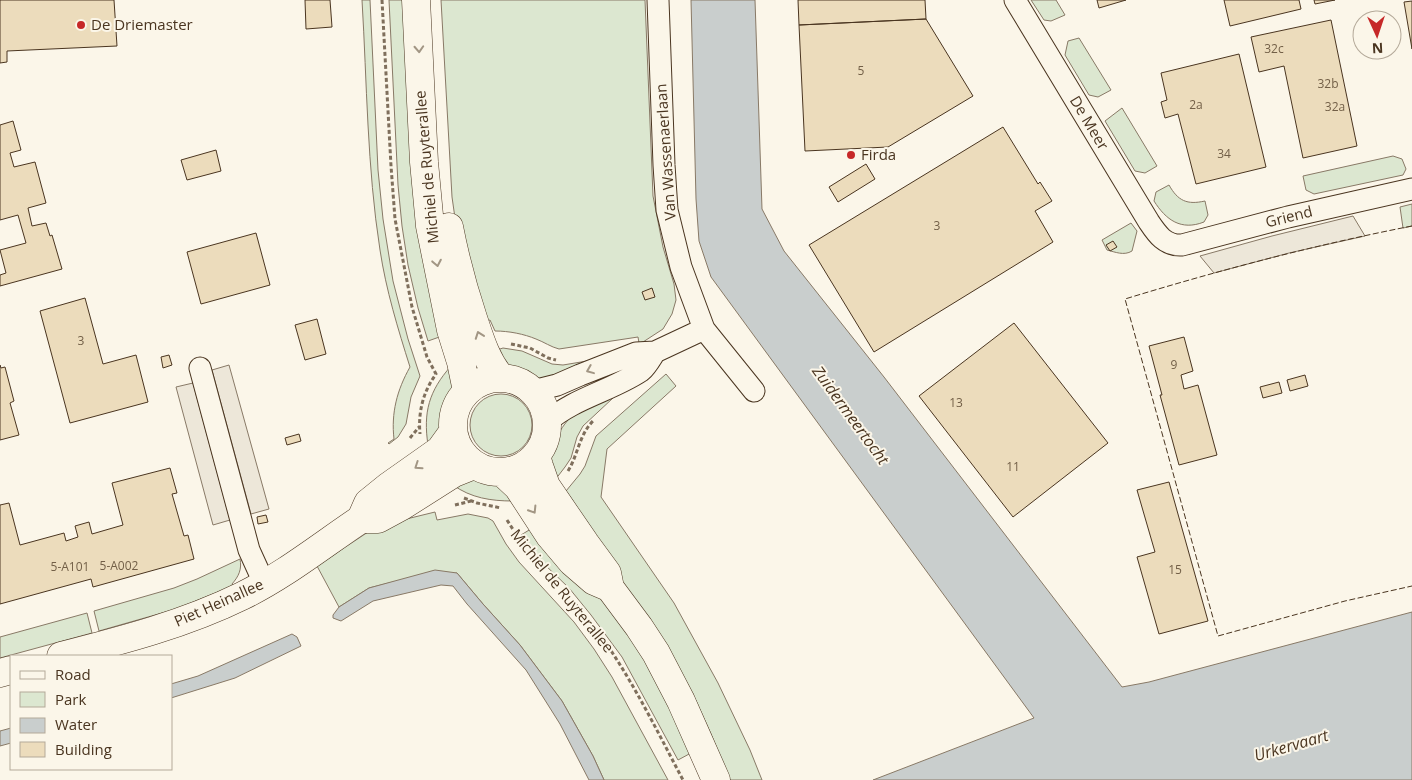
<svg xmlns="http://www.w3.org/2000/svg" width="1412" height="780" viewBox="0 0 1412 780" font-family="'Open Sans',sans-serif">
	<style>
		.green { fill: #dce7d0; stroke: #887966 }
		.parking { fill: #ede7d9; stroke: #887966 }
		.water { fill: #c9cecd; stroke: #887966 }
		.building { fill: #ecdcbc; stroke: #4a3520 }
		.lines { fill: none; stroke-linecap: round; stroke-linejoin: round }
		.street-casing { stroke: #4a3520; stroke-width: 23 }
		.secondary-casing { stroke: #4a3520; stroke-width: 29 }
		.path { stroke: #7f6f5c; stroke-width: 3; stroke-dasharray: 4 2.5; stroke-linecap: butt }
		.street { stroke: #fbf6e9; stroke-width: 21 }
		.secondary { stroke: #fbf6e9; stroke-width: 28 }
		.fence { stroke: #4a3520; stroke-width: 1; stroke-dasharray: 6 2.5; stroke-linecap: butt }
		.oneway { stroke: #a29684 }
		.poi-dot { fill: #c62828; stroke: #fbf6e9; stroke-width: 2 }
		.labels { text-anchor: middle; stroke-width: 4; stroke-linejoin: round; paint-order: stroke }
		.number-label { font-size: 12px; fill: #725f47 }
		.poi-label { font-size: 15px; fill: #4a3520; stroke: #fbf6e9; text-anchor: start }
		.street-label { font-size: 15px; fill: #4a3520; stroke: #fbf6e9 }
		.water-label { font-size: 16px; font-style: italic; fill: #4a3520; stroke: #fbf6e9 }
	</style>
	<rect width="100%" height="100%" fill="#fbf6e9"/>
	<path class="green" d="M362 0H370L378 170 383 219 393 281 408 339 420 376 411 397 406 424 398 437 389 444 388 443 394 439C391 413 397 390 410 367 398 329 386 290 380 250 367 167 367 83 362 0Z
		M389 0H410L445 335 428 341 418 308 408 265 402 226 398 185Z
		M441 0H645L653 196 663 247 674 284 676 300 672 314 663 329 643 342 639 343 638 337 559 349C551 347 544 342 536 339 524 334 509 331 495 331L490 320 484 322 456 225 452 197Z
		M1031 0H1056L1065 15 1051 21 1044 20Z
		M1079 38 1111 90 1098 97 1089 95 1065 55 1068 41Z
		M1122 108 1157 166 1145 173 1135 171 1105 121Z
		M1393 156 1402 159 1406 169 1403 175 1314 194 1306 190 1303 176Z
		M1169 185C1178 201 1187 205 1205 201L1208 215 1204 222C1181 231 1166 220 1154 201L1156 192Z
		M1412 204V226L1403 228 1400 207Z
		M1131 223 1137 231 1132 251C1124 256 1115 252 1107 250L1102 240Z
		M503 348 522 351 552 364 563 365 587 361V365L541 379 533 377 508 365 497 350Z
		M451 366 454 391 446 409 440 430 428 445C423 412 429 391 451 366Z
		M666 374 676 386 607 449 601 497 674 603 718 683 750 750 762 780H730L711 734 693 694 653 625 567 505 573 501 566 491 580 474 585 466 596 436Z
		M470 425a31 31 0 1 1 62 0a31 31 0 1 1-62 0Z
		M613 396V398L583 426 577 437 571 458 565 467 555 480C553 476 550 470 549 466 547 450 562 424 574 414 584 407 601 401 613 396Z
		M474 478 492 482 503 488 513 501C491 501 471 498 453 485Z
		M435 512 437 520 468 514 488 518 493 521 506 544 519 562 574 622 594 649 612 677 668 780H604L593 756 562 701 520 645 483 604 457 573 393 582 369 588 339 607 317 566 368 532 390 523Z
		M534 527 581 579 604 602 626 631 647 664 667 702 691 753 678 760 622 657 591 615 569 588 543 563 521 535Z
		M240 559C242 569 239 576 232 584L233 586 176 609 99 631 94 611 174 588 197 579Z
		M87 613 92 633 0 658V637Z"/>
	<path class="parking" d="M1353 216 1365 236 1289 253 1214 273 1200 256 1272 236Z
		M229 365 269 509 251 514 212 370Z
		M193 383 230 520 213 525 176 387Z"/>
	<path class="water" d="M691 0H755L762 209 784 251 884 377 1122 687 1149 682 1412 612V780H873L1034 718 711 277 699 241 696 199Z
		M435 570 457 573 483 604 520 645 562 701 593 756 604 780H589L560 724 526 670 467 604 453 586 441 585 373 601 341 621 333 618V615L339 607 369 588Z
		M292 634 297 637 301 646 235 678 171 698V684L198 676Z
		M11 728V743L0 746V731Z"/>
	<path class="building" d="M0 0H114L117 46 7 51V62L0 63Z
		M305 0H330L332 27 306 29Z
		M798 0H925L926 19 799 25Z
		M1097 0H1126L1099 8Z
		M1224 0H1299L1301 9 1230 26Z
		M1314 0H1335L1315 4Z
		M1412 1V49L1404 2Z
		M926 19 973 96 888 147 805 151 799 25Z
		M1331 20 1357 146 1303 158 1284 66 1259 72 1251 37Z
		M1239 54 1266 167 1196 184 1178 114 1165 118 1161 102 1167 100 1161 73Z
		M13 121 21 150 10 153 14 167 35 162 46 203 28 208 32 226 46 223 50 236 52 235 62 269 0 286V275L6 273 0 250 26 243 18 215 0 220V125Z
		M1003 127 1038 184 1040 182 1052 201 1035 211 1053 242 874 352 809 245Z
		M216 150 221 171 187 180 181 160Z
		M866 164 875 179 838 202 829 187Z
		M256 233 270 285 201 304 187 252Z
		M1113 241 1117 247 1110 251 1106 245Z
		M652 288 655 297 645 300 642 292Z
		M85 298 103 364 136 355 148 402 70 423 40 311Z
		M317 319 326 354 305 360 295 325Z
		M1014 323 1108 443 1013 517 919 396Z
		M1184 337 1193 371 1181 375 1184 389 1198 385 1217 455 1179 465 1160 395H1162L1149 346Z
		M169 355 172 365 163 368 161 357Z
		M0 365 1 368 5 367 14 401 10 403 19 435 0 440Z
		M1305 375 1308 386 1290 391 1287 380Z
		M1279 382 1282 393 1263 398 1260 387Z
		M299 434 301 441 287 445 285 438Z
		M170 468 177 493 172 494 184 536 188 535 194 559 93 587 91 579 0 604V505L9 503 20 545 64 533 66 541 78 537 75 526 89 522 92 534 123 525 112 483Z
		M1169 482 1208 621 1159 634 1137 557 1155 552 1137 490Z
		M266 515 268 522 258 524 257 517Z"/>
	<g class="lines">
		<defs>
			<path id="street" d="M658 0 664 165 667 210 681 267 704 329 754 391
				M1015 0 1149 222C1157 234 1165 246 1182 245L1288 217 1412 189
				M655 352 704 329
				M200 368 249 550 259 572 267 583
				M533 391 557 385 580 375 636 353 655 352C651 358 647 366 641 371 611 391 574 398 547 422"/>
			<path id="secondary" d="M416 0 424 162 430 226 451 330 461 362 467 391
				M449 227C455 258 463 288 473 318 480 339 486 360 501 378
				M453 425a47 47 0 1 1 94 0a47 47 0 1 1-94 0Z
				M453 432 440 450 389 486 368 503 361 519H378L402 506 454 473 474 465
				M536 456 539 466 546 486 585 543 607 573 610 588 639 627 656 653 681 701 716 780
				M503 473 518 487 550 536 572 562 594 581 608 587
				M61 656C123 640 185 624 242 596 285 575 322 545 361 519
				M0 673 11 670"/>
		</defs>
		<use href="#street" class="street-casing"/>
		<use href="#secondary" class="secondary-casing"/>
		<path class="path" d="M382 0 391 166 395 219 412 307 427 357 436 374C423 392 418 412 420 434
			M511 344 530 348 548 358 556 360
			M410 438 419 427
			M568 471C578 455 579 435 593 421
			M464 498 477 503 501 508
			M455 505 471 501
			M507 520 521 542
			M563 590C573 602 584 613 593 625 629 673 655 727 683 780"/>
		<use href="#street" class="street"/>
		<use href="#secondary" class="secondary"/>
		<path class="fence" d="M1412 226C1315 245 1220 270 1125 299L1218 636 1345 601 1412 586"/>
	</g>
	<defs><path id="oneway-chevron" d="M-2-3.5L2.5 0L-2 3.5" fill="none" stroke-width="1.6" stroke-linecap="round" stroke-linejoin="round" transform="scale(1.25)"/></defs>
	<g class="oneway">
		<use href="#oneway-chevron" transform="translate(419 49) rotate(87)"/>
		<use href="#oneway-chevron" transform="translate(437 263) rotate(79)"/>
		<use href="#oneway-chevron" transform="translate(479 335) rotate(-110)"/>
		<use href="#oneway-chevron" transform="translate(590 370) rotate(158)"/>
		<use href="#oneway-chevron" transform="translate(418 466) rotate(146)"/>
		<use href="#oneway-chevron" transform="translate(533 510) rotate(58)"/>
	</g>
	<g class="poi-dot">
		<circle cx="81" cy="25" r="5"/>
		<circle cx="851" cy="155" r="5"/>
	</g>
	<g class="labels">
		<g class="number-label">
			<text x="1274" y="53">32c</text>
			<text x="861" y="75">5</text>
			<text x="1328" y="88">32b</text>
			<text x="1196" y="109">2a</text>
			<text x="1335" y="111">32a</text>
			<text x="1224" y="158">34</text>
			<text x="937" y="230">3</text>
			<text x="81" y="345">3</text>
			<text x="1174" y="369">9</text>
			<text x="956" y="407">13</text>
			<text x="1013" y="471">11</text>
			<text x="119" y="570">5-A002</text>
			<text x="70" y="571">5-A101</text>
			<text x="1175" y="574">15</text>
		</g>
		<g class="poi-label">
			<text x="91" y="30">De Driemaster</text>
			<text x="861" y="160">Firda</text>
		</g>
		<g class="street-label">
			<text transform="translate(1089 123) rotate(59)" y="5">De Meer</text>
			<text transform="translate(666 152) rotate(-94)" y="5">Van Wassenaerlaan</text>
			<text transform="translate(427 167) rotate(-95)" y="5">Michiel de Ruyterallee</text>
			<text transform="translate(1289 217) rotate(-14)" y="5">Griend</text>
			<text transform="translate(562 591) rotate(51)" y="5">Michiel de Ruyterallee</text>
			<text transform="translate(219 603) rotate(-24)" y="5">Piet Heinallee</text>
		</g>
		<g class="water-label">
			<text transform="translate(851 415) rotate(54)" y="6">Zuidermeertocht</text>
			<text transform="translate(1291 745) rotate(-16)" y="6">Urkervaart</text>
		</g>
	</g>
	<rect x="10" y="655" width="162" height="115" fill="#fbf6e9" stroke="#b4a999"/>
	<rect x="20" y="671" width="25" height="8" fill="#fbf6e9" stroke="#b4a999"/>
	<text x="55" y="680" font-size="15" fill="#4a3520">Road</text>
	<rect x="20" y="692" width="25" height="15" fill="#dce7d0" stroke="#b4a999"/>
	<text x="55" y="705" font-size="15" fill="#4a3520">Park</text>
	<rect x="20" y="718" width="25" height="15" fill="#c9cecd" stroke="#b4a999"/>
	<text x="55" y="730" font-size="15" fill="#4a3520">Water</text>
	<rect x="20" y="742" width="25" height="15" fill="#ecdcbc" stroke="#b4a999"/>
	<text x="55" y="755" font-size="15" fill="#4a3520">Building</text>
	<g transform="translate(1377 35) rotate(177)"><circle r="24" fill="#fbf6e9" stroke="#b4a999"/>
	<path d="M0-4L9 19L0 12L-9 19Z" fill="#c62828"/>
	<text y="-8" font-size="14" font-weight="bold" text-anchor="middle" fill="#4a3520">N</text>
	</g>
</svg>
